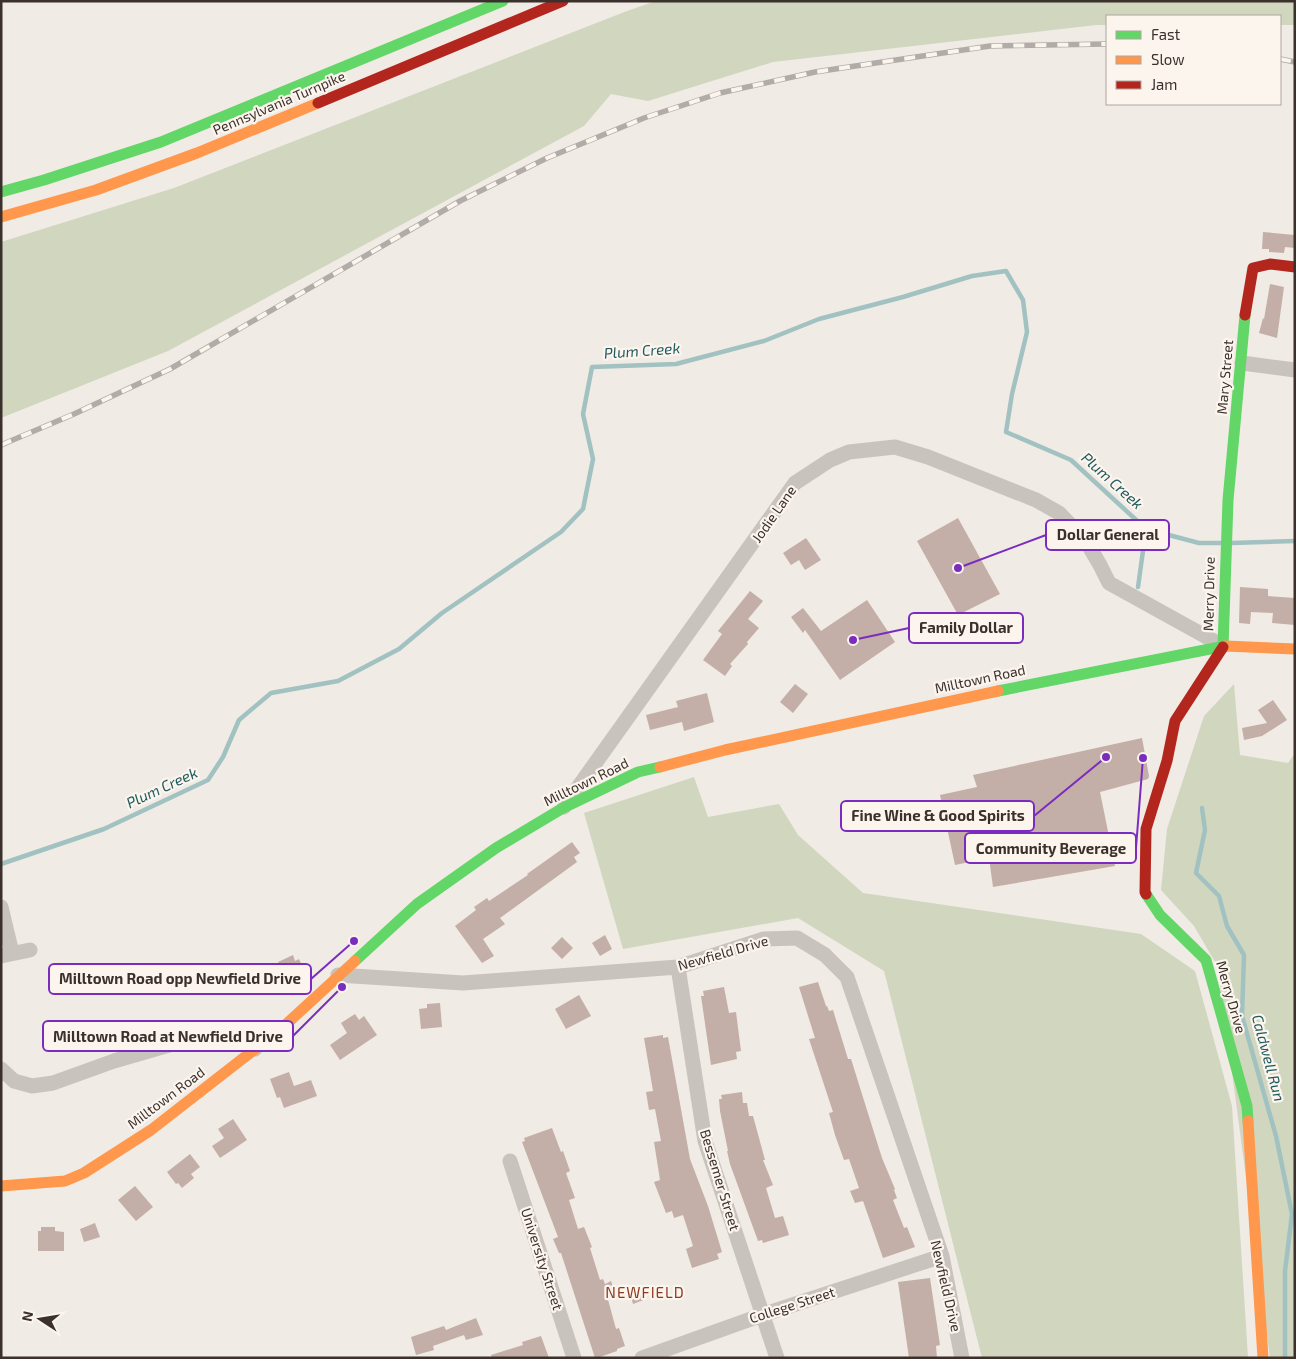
<svg xmlns="http://www.w3.org/2000/svg" width="1296" height="1359" viewBox="0 0 1296 1359" font-family="'Exo 2',sans-serif">
	<style>
		.green { fill: #d1d6bf }
		.lines { fill: none; stroke-linecap: round; stroke-linejoin: round }
		.stream { stroke: #a1c2c1; stroke-width: 4.5 }
		.building { fill: #c3afa7 }
		.street { stroke: #c9c3be; stroke-width: 15 }
		.fast { stroke: #63d668; stroke-width: 11 }
		.slow { stroke: #ff974d; stroke-width: 11 }
		.jam { stroke: #b3261e; stroke-width: 11 }
		.rail-casing { stroke: #b1aca8; stroke-width: 5.5 }
		.rail { stroke: #fbf5ee; stroke-width: 4; stroke-dasharray: 11; stroke-linecap: butt }
		.labels { text-anchor: middle; stroke-width: 4.5; stroke-linejoin: round; paint-order: stroke }
		.street-label { font-size: 14px; fill: #3b302b; stroke: #fbf5ee }
		.water-label { font-size: 15px; font-style: italic; fill: #1f5a5e; stroke: #fbf5ee }
		.neighbourhood-label { font-size: 15px; letter-spacing: 1px; fill: #8c3b22; stroke: #fbf5ee }
		.leader { fill: none; stroke: #7b2cbf; stroke-width: 2 }
		.callout-dot { fill: #7b2cbf; stroke: #fbf5ee; stroke-width: 2 }
		.callout { fill: #fbf5ee; stroke: #7b2cbf; stroke-width: 2 }
		.callout-label { font-size: 15px; text-anchor: middle; font-weight: bold; fill: #3b302b }
	</style>
	<rect width="100%" height="100%" fill="#f0ebe5"/>
	<path class="green" d="M656 1H1295V25H1280V16H1107V25H1096L773 62 648 101 611 94 584 126 168 351 1 418V242L174 188 627 11Z
		M1234 684 1240 755 1288 763 1295 753V1358H1270L1218 967 1194 926 1161 890 1167 829 1204 716Z
		M694 777 708 817 779 804 798 835 863 893 1141 934 1195 971 1232 1106 1248 1358H982L884 971 798 918 623 949 584 813Z"/>
	<g class="lines">
		<path class="stream" d="M1231 543 1295 541
			M1138 587 1146 529
			M1202 808 1205 830 1196 873 1219 896 1227 926 1244 955 1242 1016 1276 1136 1292 1214 1285 1271V1358
			M1 864 104 829 208 780 223 757 239 720 271 693 338 681 399 649 442 613 561 532 583 509 593 459 583 414 592 367 676 364 764 341 819 319 903 297 972 276 1006 271 1023 300 1027 332 1012 394 1006 432 1071 460 1146 529 1199 543H1221"/>
	</g>
	<path class="building" d="M1263 232 1295 235V248L1285 247 1284 253 1269 252V249H1262Z
		M1270 284 1284 287 1277 338 1259 333 1263 318 1264 319Z
		M958 518 1000 594 958 615 917 541Z
		M806 538 821 560 805 570 799 560 791 565 783 553Z
		M1240 587 1268 589V596L1295 598V625L1272 623 1273 613 1251 612 1250 624 1239 623Z
		M750 591 763 601 748 619 759 628 747 642 748 644 730 664 732 666 725 676 703 660 722 634 718 631Z
		M867 600 895 642 840 680 805 630 803 633 791 617 803 608 821 631Z
		M795 684 808 694 793 713 780 702Z
		M707 693 714 722 684 731 682 722 650 730 646 715 678 707 676 701Z
		M1273 700 1287 720 1262 736 1244 740 1242 728 1267 723 1258 710Z
		M1142 738 1149 776 1148 779 1100 792 1115 866 993 887 989 858 955 865 940 795 977 787 973 775Z
		M572 842 580 853 574 857 577 862 500 918 505 924 483 939 494 956 482 963 455 926 476 910 474 907 487 898 489 901 528 875 527 874Z
		M605 935 612 949 600 956 592 943Z
		M562 937 573 948 562 959 551 948Z
		M293 955 295 961 299 959 308 978 293 986 288 976 286 977 278 962Z
		M818 982 826 1006H827L829 1011 833 1010 848 1059H851L882 1158 895 1189 894 1190 897 1198 893 1200 904 1228 907 1227 915 1247 883 1258 863 1201 855 1203 850 1191 859 1188 849 1159 844 1160 835 1135 829 1113 833 1112 809 1039 815 1038 799 987Z
		M724 987 729 1013 736 1012 741 1051 736 1052 737 1059 711 1065 701 996H704L703 991Z
		M579 995 591 1016 566 1029 555 1009Z
		M440 1003 442 1027 421 1029 419 1009 427 1008V1004Z
		M355 1014 359 1020 364 1016 377 1035 340 1060 330 1045 347 1033 341 1023Z
		M663 1035V1038L668 1037 690 1159 708 1206 722 1252 717 1254 719 1259 692 1268 686 1249 693 1246 683 1215 674 1218 672 1211 666 1213 654 1182 660 1180 654 1142 661 1141 655 1109 649 1110 646 1092 653 1091 644 1038Z
		M289 1072 294 1086 311 1080 317 1096 284 1108 280 1097 277 1098 270 1079Z
		M742 1092 743 1103H747L749 1116H753L765 1160H763L773 1185 766 1188 775 1218 783 1216 789 1235 763 1243 762 1240 758 1241 730 1164 727 1151H728L720 1111 719 1099H722L721 1095Z
		M233 1119 247 1140 220 1158 212 1146 224 1138 218 1129Z
		M552 1128 561 1152 563 1151 570 1171 566 1173 575 1198 569 1200 578 1229 584 1227 592 1247 590 1248 600 1280 603 1279 605 1284 611 1281 615 1293 607 1296 616 1329 619 1328 625 1346 617 1349V1351L597 1358H595L561 1253H559L553 1239 558 1237 522 1142 525 1141 524 1138Z
		M190 1154 200 1167 191 1174 194 1178 182 1188 178 1183 176 1184 167 1172Z
		M135 1186 153 1207 136 1221 118 1200Z
		M95 1223 100 1237 84 1242 80 1229Z
		M41 1227H55V1231L64 1232V1251H38V1231H41Z
		M930 1278 940 1345 936 1346 937 1358H909L898 1282Z
		M642 1289 646 1299 633 1304 630 1293Z
		M476 1318 483 1335 466 1340 464 1335 433 1346 434 1350 416 1355 411 1337 444 1326 446 1330Z
		M541 1336 549 1358H492L491 1355 523 1345 522 1342Z"/>
	<g class="lines">
		<path class="street" d="M1242 363 1295 370
			M564 807 795 483 830 460 849 452 895 447 928 457 1036 500 1059 513 1086 541 1100 565 1109 583 1223 646
			M1 907 12 953
			M1 956 30 950
			M678 967 705 1141 777 1358
			M338 975 463 983 678 967 764 939 797 938 825 955 847 977 942 1256 962 1358
			M1 1069 14 1081 32 1086 53 1083 114 1061 190 1039 225 1037 255 1049
			M510 1161 574 1358
			M642 1358 762 1315 942 1256"/>
		<path class="fast" d="M1 192 44 180 161 142 503 1
			M1223 647 1228 500 1245 315
			M998 691 1225 646
			M1146 894 1160 915 1206 960 1247 1106 1248 1121
			M355 961 417 904 496 848 563 808 638 772 660 767"/>
		<path class="slow" d="M1 217 96 190 197 153 318 103
			M1225 646 1295 649
			M660 767 725 750 998 691
			M1248 1121 1263 1358
			M1 1186 65 1181 84 1173 151 1130 282 1028 355 961"/>
		<path class="jam" d="M318 103 563 1
			M1245 315 1253 268 1270 264 1295 267
			M1146 894 1145 892 1146 829 1167 761 1175 721 1223 647"/>
		<defs>
			<path id="rail" d="M1280 59 1295 62
				M1 445 74 414 170 369 460 201 547 158 644 118 720 93 815 72 990 46 1107 44"/>
		</defs>
		<use href="#rail" class="rail-casing"/>
		<use href="#rail" class="rail"/>
	</g>
	<g class="labels">
		<g class="street-label">
			<text transform="translate(279 103) rotate(-23)" y="5">Pennsylvania Turnpike</text>
			<text transform="translate(1225 377) rotate(-85)" y="5">Mary Street</text>
			<text transform="translate(774 514) rotate(-55)" y="5">Jodie Lane</text>
			<text transform="translate(1209 594) rotate(-89)" y="5">Merry Drive</text>
			<text transform="translate(980 679) rotate(-12)" y="5">Milltown Road</text>
			<text transform="translate(586 782) rotate(-26)" y="5">Milltown Road</text>
			<text transform="translate(723 953) rotate(-16)" y="5">Newfield Drive</text>
			<text transform="translate(1231 997) rotate(74)" y="5">Merry Drive</text>
			<text transform="translate(166 1098) rotate(-37)" y="5">Milltown Road</text>
			<text transform="translate(720 1180) rotate(73)" y="5">Bessemer Street</text>
			<text transform="translate(542 1259) rotate(72)" y="5">University Street</text>
			<text transform="translate(946 1286) rotate(77)" y="5">Newfield Drive</text>
			<text transform="translate(792 1305) rotate(-18)" y="5">College Street</text>
		</g>
		<g class="water-label">
			<text transform="translate(642 351) rotate(-4)" y="5">Plum Creek</text>
			<text transform="translate(1112 481) rotate(42)" y="5">Plum Creek</text>
			<text transform="translate(162 788) rotate(-25)" y="5">Plum Creek</text>
			<text transform="translate(1268 1058) rotate(75)" y="5">Caldwell Run</text>
		</g>
		<g class="neighbourhood-label">
			<text x="645" y="1298">NEWFIELD</text>
		</g>
	</g>
	<path class="leader" d="M958 568L1046 535M853 640L909 628M1106 757L1034 816M1143 758L1136 848M354 941L311 979M342 987L293 1036"/>
	<g class="callout-dot">
		<circle cx="958" cy="568" r="5"/>
		<circle cx="853" cy="640" r="5"/>
		<circle cx="1106" cy="757" r="5"/>
		<circle cx="1143" cy="758" r="5"/>
		<circle cx="354" cy="941" r="5"/>
		<circle cx="342" cy="987" r="5"/>
	</g>
	<g class="callout">
		<rect x="1046" y="520" width="123" height="30" rx="5"/>
		<rect x="909" y="613" width="114" height="30" rx="5"/>
		<rect x="841" y="801" width="193" height="30" rx="5"/>
		<rect x="965" y="833" width="171" height="30" rx="5"/>
		<rect x="49" y="964" width="262" height="30" rx="5"/>
		<rect x="43" y="1021" width="250" height="30" rx="5"/>
	</g>
	<g class="callout-label">
		<text x="1108" y="540">Dollar General</text>
		<text x="966" y="633">Family Dollar</text>
		<text x="938" y="821">Fine Wine &amp; Good Spirits</text>
		<text x="1051" y="854">Community Beverage</text>
		<text x="180" y="984">Milltown Road opp Newfield Drive</text>
		<text x="168" y="1042">Milltown Road at Newfield Drive</text>
	</g>
	<rect width="1296" height="1359" fill="none" stroke="#3b302b" stroke-width="5"/>
	<rect x="1106" y="15" width="175" height="90" fill="#fbf5ee" stroke="#aea6a0"/>
	<rect x="1116" y="31" width="25" height="8" fill="#63d668" stroke="#aea6a0"/>
	<text x="1151" y="40" font-size="15" fill="#3b302b">Fast</text>
	<rect x="1116" y="56" width="25" height="8" fill="#ff974d" stroke="#aea6a0"/>
	<text x="1151" y="65" font-size="15" fill="#3b302b">Slow</text>
	<rect x="1116" y="81" width="25" height="8" fill="#b3261e" stroke="#aea6a0"/>
	<text x="1151" y="90" font-size="15" fill="#3b302b">Jam</text>
	<g transform="translate(40 1319) rotate(282)" stroke="#fbf5ee" stroke-width="4" paint-order="stroke">
	<path d="M0-4L9 19L0 12L-9 19Z" fill="#3b302b"/>
	<text y="-8" font-size="14" font-weight="bold" text-anchor="middle" fill="#3b302b">N</text>
	</g>
</svg>
